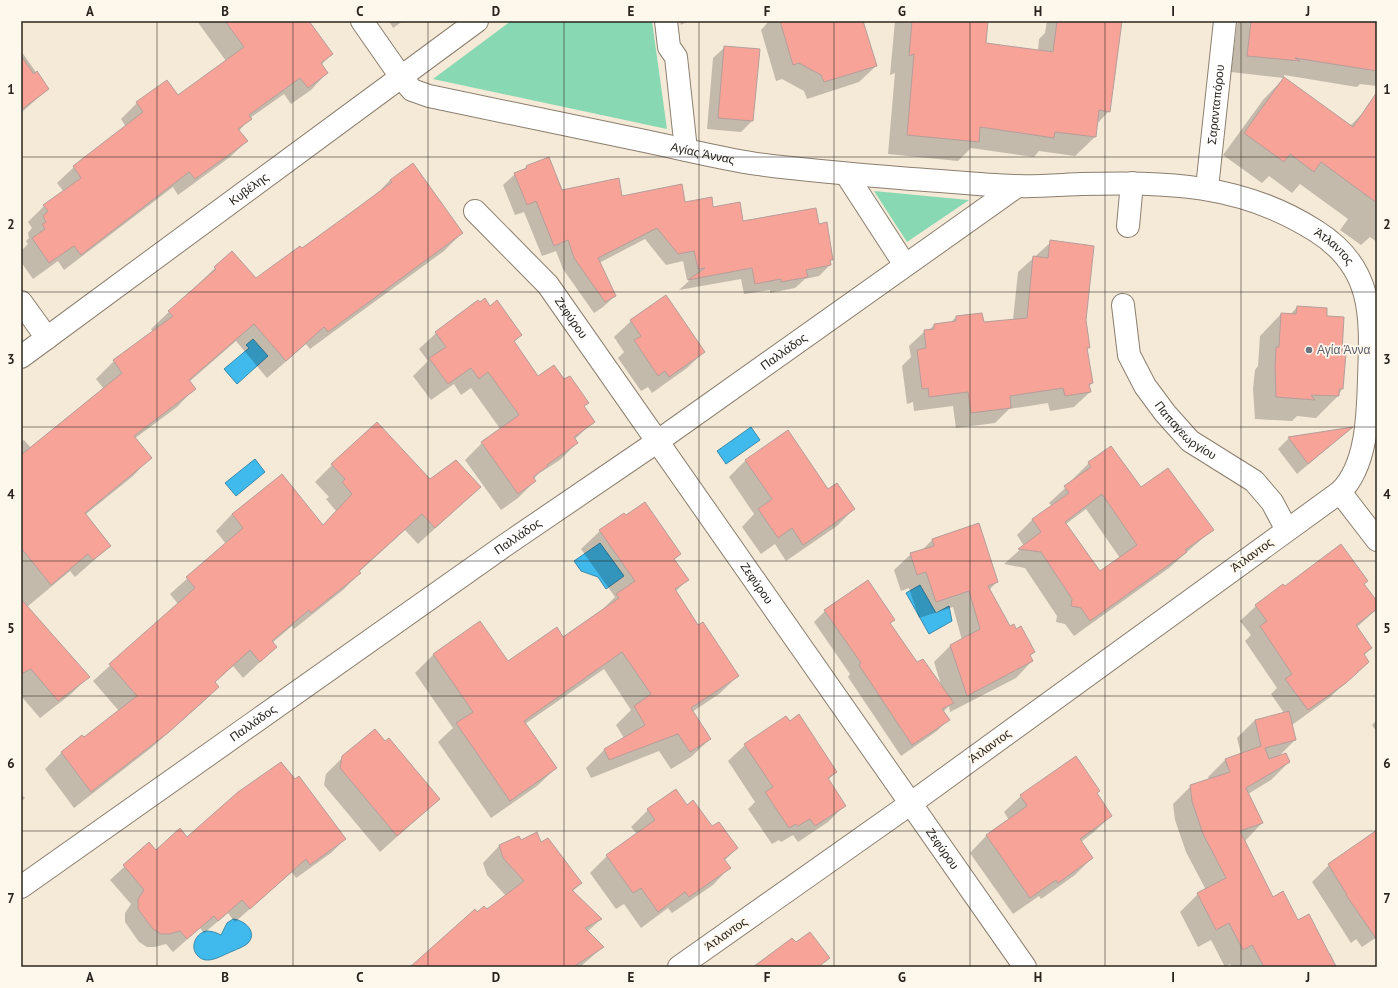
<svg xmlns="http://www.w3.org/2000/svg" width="1398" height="988" viewBox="0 0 1398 988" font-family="'PT Sans',sans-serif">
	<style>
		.green { fill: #89d8b4 }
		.water { fill: #40b9ec; stroke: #398cae }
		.shadow { fill: #0003; fill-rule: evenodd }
		.building { fill: #f7a398; stroke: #b59e9b; fill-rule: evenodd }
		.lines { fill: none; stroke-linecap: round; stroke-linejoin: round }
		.street-casing { stroke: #8b7f6f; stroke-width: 24 }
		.street { stroke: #fff; stroke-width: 22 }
		.grid { fill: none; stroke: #28241d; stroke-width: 1; stroke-opacity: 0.55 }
		.worship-dot { fill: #6b7280; stroke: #fef7ec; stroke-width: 1.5 }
		.labels { text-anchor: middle; stroke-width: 3.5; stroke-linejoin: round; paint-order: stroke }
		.street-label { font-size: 12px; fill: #28241d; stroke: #fef7ec }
		.worship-label { font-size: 12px; fill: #5b616d; stroke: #fef7ec; text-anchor: start }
		.neatline { fill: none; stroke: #28241d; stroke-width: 1.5 }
		.grid-label { font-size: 13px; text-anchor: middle; font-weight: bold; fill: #28241d }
	</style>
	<rect width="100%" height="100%" fill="#f5e9d7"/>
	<path class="green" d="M511 21H652L667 129 433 79Z
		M874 191 969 200 907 242Z"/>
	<path class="water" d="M253 339 268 356 237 384 224 369 249 348 246 345Z
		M751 427 760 440 726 464 717 451Z
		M255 459 265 472 236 496 225 483Z
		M600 543 624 576 606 589 598 577 581 571 574 561Z
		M920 585 936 613 949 606 952 621 929 634 906 593Z
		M233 919C245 920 259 933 247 944 243 947 237 949 233 951 220 956 204 968 195 952 191 943 198 932 207 931 212 931 217 933 221 935L227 923Z"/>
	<path class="shadow" d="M197 21H308L332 54 321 65 327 73 311 90 291 104 284 94 250 118 239 131 247 141 230 157 178 195 173 187 64 270 58 261 33 279 21 262V251L28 244 26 241 29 238 28 233 32 228 28 222 44 206 64 192 57 183 74 167 126 127 121 119 137 103 178 96 226 61Z
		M389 21H403L393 28Z
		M680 21H688L681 25Z
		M769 21H862L876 66 859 82 807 99 804 91 782 79 776 81 761 30Z
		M895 21H987L985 44 1038 51 1039 39 1045 33 1047 21H1121L1109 111 1097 124 1095 137 1075 156 1039 151 1034 157 971 148 958 161 888 154 895 73 890 75Z
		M1239 21H1377V86L1360 84 1357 87 1284 75V78L1231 72 1237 24Z
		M725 47 752 121 741 132 707 129 713 58Z
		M21 51 48 89 21 113Z
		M1284 78 1350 126 1366 110 1377 117V242L1370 237 1361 245 1340 230 1348 219 1300 184 1292 193 1269 176 1262 183 1223 155 1263 100Z
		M526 167 561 192 684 203 713 208 742 223 818 225 832 259 829 262 830 265 819 276 805 279 795 288 770 293V290L744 294 741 279 679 290 690 280H687L683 261 666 265 645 239 599 263 615 296 603 307 594 313 563 269 556 251 542 256 524 212 515 215 503 185 515 174 522 171Z
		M390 180 462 233 444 251 310 349 306 344 267 378 236 341 189 382 194 389 177 407 134 439 150 458 133 476 85 515 110 546 75 577 70 571 27 607 88 677 71 694 40 718 21 696V441L24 440 31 448 104 389 96 379 114 361 153 332 151 329 215 268 256 279 302 249 376 195Z
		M1051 242 1085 320 1089 347 1086 350 1092 383 1089 386 1090 392 1074 407 1050 411 1048 403 1009 409 995 423 956 428 953 406 914 411 913 402 907 404 902 366 911 357 909 346 925 331 929 330 934 325 950 323 956 317 983 324 1013 320 1018 272Z
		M490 307 521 335 514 342 538 378 564 381 587 403 583 407 593 422 574 440 577 443 560 460 538 474 534 479 535 481 518 498 501 510 465 460 482 443 501 430 471 388 461 395 454 384 431 400 413 376 428 361 419 349 436 333Z
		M1297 307 1326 317 1344 364 1342 389 1338 396 1316 418 1297 416 1292 421 1255 419 1253 389 1255 370 1258 366 1260 336 1281 314 1290 315Z
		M631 321 704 352 687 368 652 393 648 387 641 391 618 358 624 352 614 337Z
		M1351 428 1297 474 1278 449 1289 438Z
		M1111 448 1141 489 1212 530 1169 568 1074 636 1065 624 1056 622 1057 616 1025 568 1004 564 1024 546 1017 535 1033 519 1052 506 1049 503 1074 480 1073 479 1089 463ZM1086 509 1120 558 1100 572 1066 524Z
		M746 460 854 509 837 526 786 561 775 544 761 554 742 527 754 514 729 477Z
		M332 465 480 487 418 544 405 530 359 572 360 573 343 590 294 629 292 626 272 643 276 647 243 678 233 666 214 683 218 687 201 704 151 748 74 808 45 769 61 753 82 736 83 739 119 711 93 681 178 604 170 594 226 544 216 531 232 514 282 475 322 526 336 511 326 499 329 497 315 482Z
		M979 524 997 582 989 590 1009 627 1016 630 1034 652 1030 656 1032 661 1016 678 950 712 949 706 943 712 948 720 937 731 901 756 848 677 850 674 814 622 825 611 894 619 890 624 916 664 942 688 934 662 951 645 962 640 953 607 919 618 909 588 901 591 894 570 911 554 922 550 932 540Z
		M600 531 680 554 674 560 687 580 675 592 698 626 738 676 719 694 692 712 710 739 691 757 671 769 659 751 591 778 586 768 604 750 624 738 616 725 631 710 604 669 525 724 556 768 537 786 491 818 438 742 453 728 415 673 433 655 480 622 508 663 563 638 599 613 615 597 581 549Z
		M1363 584 1377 603V609L1357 627 1371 648 1363 656 1352 677 1329 698 1292 725 1295 740 1278 757 1289 762 1271 780 1248 794 1262 823 1245 841 1273 898 1328 954 1330 953 1337 967H1232L1230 964 1225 967 1211 940 1198 947 1180 912 1198 894 1206 890 1186 852 1175 820 1173 804 1191 786 1209 780 1208 777 1226 759 1241 754 1237 738 1255 720 1284 713 1271 694 1277 688 1245 641 1251 635 1240 621 1256 606 1285 587Z
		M1377 720V732L1372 725Z
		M385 743 439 799 380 852 324 785 326 774 343 757Z
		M745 745 836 772 828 780 844 806 828 822 798 842 793 835 781 842 779 840 772 844 748 809 755 802 728 761Z
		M21 794 25 798 21 802Z
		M1096 794 1111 816 1094 832 1081 842 1092 858 1075 875 1041 899 1039 896 1013 914 970 853 986 836 1009 820 1004 812 1021 796Z
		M687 806 737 848 724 861 729 868 713 885 672 913 668 908 641 928 624 904 616 909 590 873 607 856 637 834 631 827 648 810Z
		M1377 831V937L1362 947 1356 939 1351 943 1312 882 1329 865Z
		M186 838 345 839 331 853 296 878 292 872 235 922 228 913 204 933 200 928 173 952 166 944 155 947H147L139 942 125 922V913L131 904 110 880 149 844 156 851Z
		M520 842 581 883 572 892 601 919 587 932 603 947 580 967H411L477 913 487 911 506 896 487 875 483 863 499 846Z"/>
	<path class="building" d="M225 21H309L333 54 321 63 328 73 308 88 300 78 249 115 252 119 238 129 248 141 195 179 189 172 81 255 74 246 49 263 32 238 45 229 42 224 46 222 43 216 48 211 43 205 81 178 73 166 143 112 136 102 167 80 178 95 244 47Z
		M780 21H863L877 66 824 82 821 75 799 63 793 65Z
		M912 21H988L986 43 1053 52 1057 21H1122L1110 112 1099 110 1096 137 1055 132 1054 138 980 127 979 142 907 135 914 54 909 56Z
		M1251 21H1365L1377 23V71L1295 58 1300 61 1247 56Z
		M724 46 760 49 753 121 718 118Z
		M21 56 34 74 37 71 49 89 21 110Z
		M1284 77 1353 127 1377 92V203L1321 162 1314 172 1290 154 1284 162 1244 133Z
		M549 157 562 190 619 178 622 196 682 184 685 202 712 197 713 207 740 202 743 221 816 208 819 224 827 222 833 260H830L831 265 806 270 808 277 781 282V279L755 284 752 268 688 280 705 268 698 269 694 251 678 254 657 228 598 258 616 296 605 302 574 258 568 240 554 246 536 201 527 205 514 173 527 168 526 166 528 165Z
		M413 163 463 233 328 332 324 327 286 361 254 324 189 380 196 389 134 436 152 458 85 513 111 546 93 560 88 554 51 585 21 548V455L122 373 113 360 173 316 168 311 216 269 214 267 232 251 256 278 300 246 302 248 360 206 392 182 390 180Z
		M1050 240 1094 246 1086 320 1090 348H1087L1093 383 1089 384 1091 392 1065 396 1063 388 1010 396 1011 408 971 413 968 392 929 397 928 388 922 389 917 350 926 348 924 330 934 329V324L956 321V316L982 313 984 322 1027 318 1033 256 1048 258Z
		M666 295 705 352 669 377 665 371 658 376 634 340 641 336 630 320Z
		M485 298 490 306 497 300 522 335 514 341 538 376 554 365 564 379 570 376 589 403 584 406 595 422 574 437 578 443 547 465 548 466 533 477 536 481 518 494 481 442 519 415 488 372 479 379 471 368 448 384 429 358 446 347 435 332 478 300 480 302Z
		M1297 306 1327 308V316L1344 317 1342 352H1346L1345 365 1343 389H1339V396L1311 395 1315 400 1276 397 1275 367 1276 347H1279L1281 313 1296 314Z
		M377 422 430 479 456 460 481 487 435 528 422 514 359 571 361 573 311 613 309 610 272 641 277 647 260 662 250 650 215 682 219 687 169 732 91 792 61 752 82 735 84 737 137 696 109 664 195 588 186 577 243 528 232 514 282 474 323 525 352 494 342 482 345 479 331 464Z
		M1353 427 1308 464 1288 437Z
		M788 430 828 489 837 483 855 509 803 545 792 528 778 538 758 509 772 499 745 460Z
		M1111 446 1141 487 1168 468 1214 530 1185 550 1187 552 1090 621 1081 608 1071 606 1072 599 1041 552 1018 549 1041 532 1032 519 1069 493 1064 486 1091 467 1088 462ZM1102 494 1137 545 1100 571 1065 522Z
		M645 502 681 554 674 559 689 580 675 589 698 625 703 622 739 676 691 708 711 739 690 752 678 734 609 760 604 749 645 725 634 706 651 694 622 652 524 721 557 768 510 801 456 723 473 712 433 654 480 621 508 661 557 627 563 637 619 598 616 594 635 581 599 530 624 513 626 515Z
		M979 523 998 582 988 586 1010 626 1014 624 1016 629 1021 626 1035 652 1030 655 1033 661 967 696 950 645 980 629 969 591 936 602 926 572 917 575 910 553 934 546 932 539Z
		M1341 544 1368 581 1364 584 1377 601V609L1356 625 1372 648 1364 654 1369 662 1346 683 1308 710 1285 679 1292 674 1260 626 1267 621 1255 605 1283 584 1285 586Z
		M868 580 895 620 890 623 917 662 923 659 954 703 942 709 950 720 912 745 859 665 861 663 824 610Z
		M21 599 90 677 58 701 31 669 21 674Z
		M1289 711 1296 740 1265 748 1269 759 1286 753 1290 762 1246 788 1263 823 1240 831 1273 897 1283 891 1298 920 1309 914 1336 967H1264L1252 945 1243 950 1229 923 1216 930 1197 893 1226 878 1203 834 1192 801 1190 785 1230 772 1225 759 1261 746 1255 720Z
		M799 714 837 772 828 778 846 806 815 826 810 819 798 826 796 824 789 828 765 792 773 787 744 744 786 716 790 721Z
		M375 729 385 741 389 738 440 799 397 836 340 768 342 756Z
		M1076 756 1100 791 1097 793 1112 816 1080 839 1093 858 1058 883 1056 880 1030 898 986 835 1027 806 1020 795Z
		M281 762 295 779 299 776 346 839 310 865 306 859 250 909 242 900 218 921 214 916 187 939 180 931 169 934H161L153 929 138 909V899L144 890 123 865 149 842 156 850 180 828 187 837 238 792Z
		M676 789 687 805 693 800 712 826 719 822 738 848 724 859 731 868 689 897 685 892 658 912 641 888 633 893 606 855 655 820 647 809Z
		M1377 830V940L1346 895H1347L1328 864Z
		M537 832 541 842 548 838 582 883 572 890 602 919 585 928 604 947 573 967H410L475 909 477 912 484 906 487 909 524 881 503 858 499 845 519 836 521 840Z
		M810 932 830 958 818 967H753L792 938 796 942Z"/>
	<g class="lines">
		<defs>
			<g id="street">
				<path id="s1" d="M362 21 401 77 412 90 429 96C499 111 570 125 640 140 679 148 718 158 757 164 809 171 861 175 912 179 946 181 980 185 1014 186 1036 187 1058 185 1080 184 1166 182 1241 183 1316 231 1375 268 1371 318 1369 379 1368 415 1367 466 1340 492L910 804 679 967"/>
				<path d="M666 21 669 47 676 57 686 150"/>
				<path d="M846 174 905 265"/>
				<path id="s2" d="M1207 188 1225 21"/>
				<path id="s3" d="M475 211 548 285 1025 967"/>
				<path d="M1128 226 1132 183"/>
				<path d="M21 302 47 338"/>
				<path id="s4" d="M1123 305 1129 355 1145 386 1165 413 1190 441 1254 481 1272 502 1287 530"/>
				<path id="s5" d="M21 357 477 21"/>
				<path d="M1340 492 1377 540"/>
				<path id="s6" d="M21 887 504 546 658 441 1016 187"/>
			</g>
		</defs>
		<use href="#street" class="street-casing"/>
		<use href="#street" class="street"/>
	</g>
	<path class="grid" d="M157 21V967M293 21V967M428 21V967M564 21V967M699 21V967M834 21V967M970 21V967M1105 21V967M1241 21V967M21 157H1377M21 292H1377M21 427H1377M21 561H1377M21 696H1377M21 831H1377"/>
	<circle class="worship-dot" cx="1309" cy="350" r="4"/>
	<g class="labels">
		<g class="street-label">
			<text dy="4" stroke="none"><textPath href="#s2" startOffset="84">Σαρανταπόρου</textPath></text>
			<text dy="4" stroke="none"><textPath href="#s1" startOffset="383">Αγίας Άννας</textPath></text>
			<text dy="4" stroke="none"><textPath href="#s5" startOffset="283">Κυβέλης</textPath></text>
			<text dy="4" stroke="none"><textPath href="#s1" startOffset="1031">Άτλαντος</textPath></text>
			<text dy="4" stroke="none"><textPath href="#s3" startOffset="144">Ζεφύρου</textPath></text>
			<text dy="4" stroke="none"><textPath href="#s6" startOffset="932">Παλλάδος</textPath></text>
			<text dy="4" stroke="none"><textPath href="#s4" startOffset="146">Παπαγεωργίου</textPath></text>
			<text dy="4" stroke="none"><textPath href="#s6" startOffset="608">Παλλάδος</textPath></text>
			<text transform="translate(1252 555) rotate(-36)" y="4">Άτλαντος</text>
			<text dy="4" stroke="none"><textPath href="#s3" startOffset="468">Ζεφύρου</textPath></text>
			<text dy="4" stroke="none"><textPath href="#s6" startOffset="284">Παλλάδος</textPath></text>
			<text transform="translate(990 746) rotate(-36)" y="4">Άτλαντος</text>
			<text dy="4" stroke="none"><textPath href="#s3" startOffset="792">Ζεφύρου</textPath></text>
			<text transform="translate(726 934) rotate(-35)" y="4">Άτλαντος</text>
		</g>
		<g class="worship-label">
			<text x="1317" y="354">Αγία Άννα</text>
		</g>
	</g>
	<rect width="1398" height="988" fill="none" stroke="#fef7ec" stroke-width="44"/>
	<rect x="22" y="22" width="1354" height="944" class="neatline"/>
	<g class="grid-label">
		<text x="90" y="16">A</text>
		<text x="225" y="16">B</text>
		<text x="360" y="16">C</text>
		<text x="496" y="16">D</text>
		<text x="631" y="16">E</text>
		<text x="767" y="16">F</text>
		<text x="902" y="16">G</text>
		<text x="1038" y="16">H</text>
		<text x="1173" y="16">I</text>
		<text x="1308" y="16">J</text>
		<text x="11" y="94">1</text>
		<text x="1387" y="94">1</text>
		<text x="11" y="229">2</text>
		<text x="1387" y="229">2</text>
		<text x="11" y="364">3</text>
		<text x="1387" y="364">3</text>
		<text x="11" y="499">4</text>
		<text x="1387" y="499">4</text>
		<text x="11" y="633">5</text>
		<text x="1387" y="633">5</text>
		<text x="11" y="768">6</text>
		<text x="1387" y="768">6</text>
		<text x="11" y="903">7</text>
		<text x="1387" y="903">7</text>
		<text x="90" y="982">A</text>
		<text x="225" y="982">B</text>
		<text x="360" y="982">C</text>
		<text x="496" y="982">D</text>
		<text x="631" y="982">E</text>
		<text x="767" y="982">F</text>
		<text x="902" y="982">G</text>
		<text x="1038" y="982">H</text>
		<text x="1173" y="982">I</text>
		<text x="1308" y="982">J</text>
	</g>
</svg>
